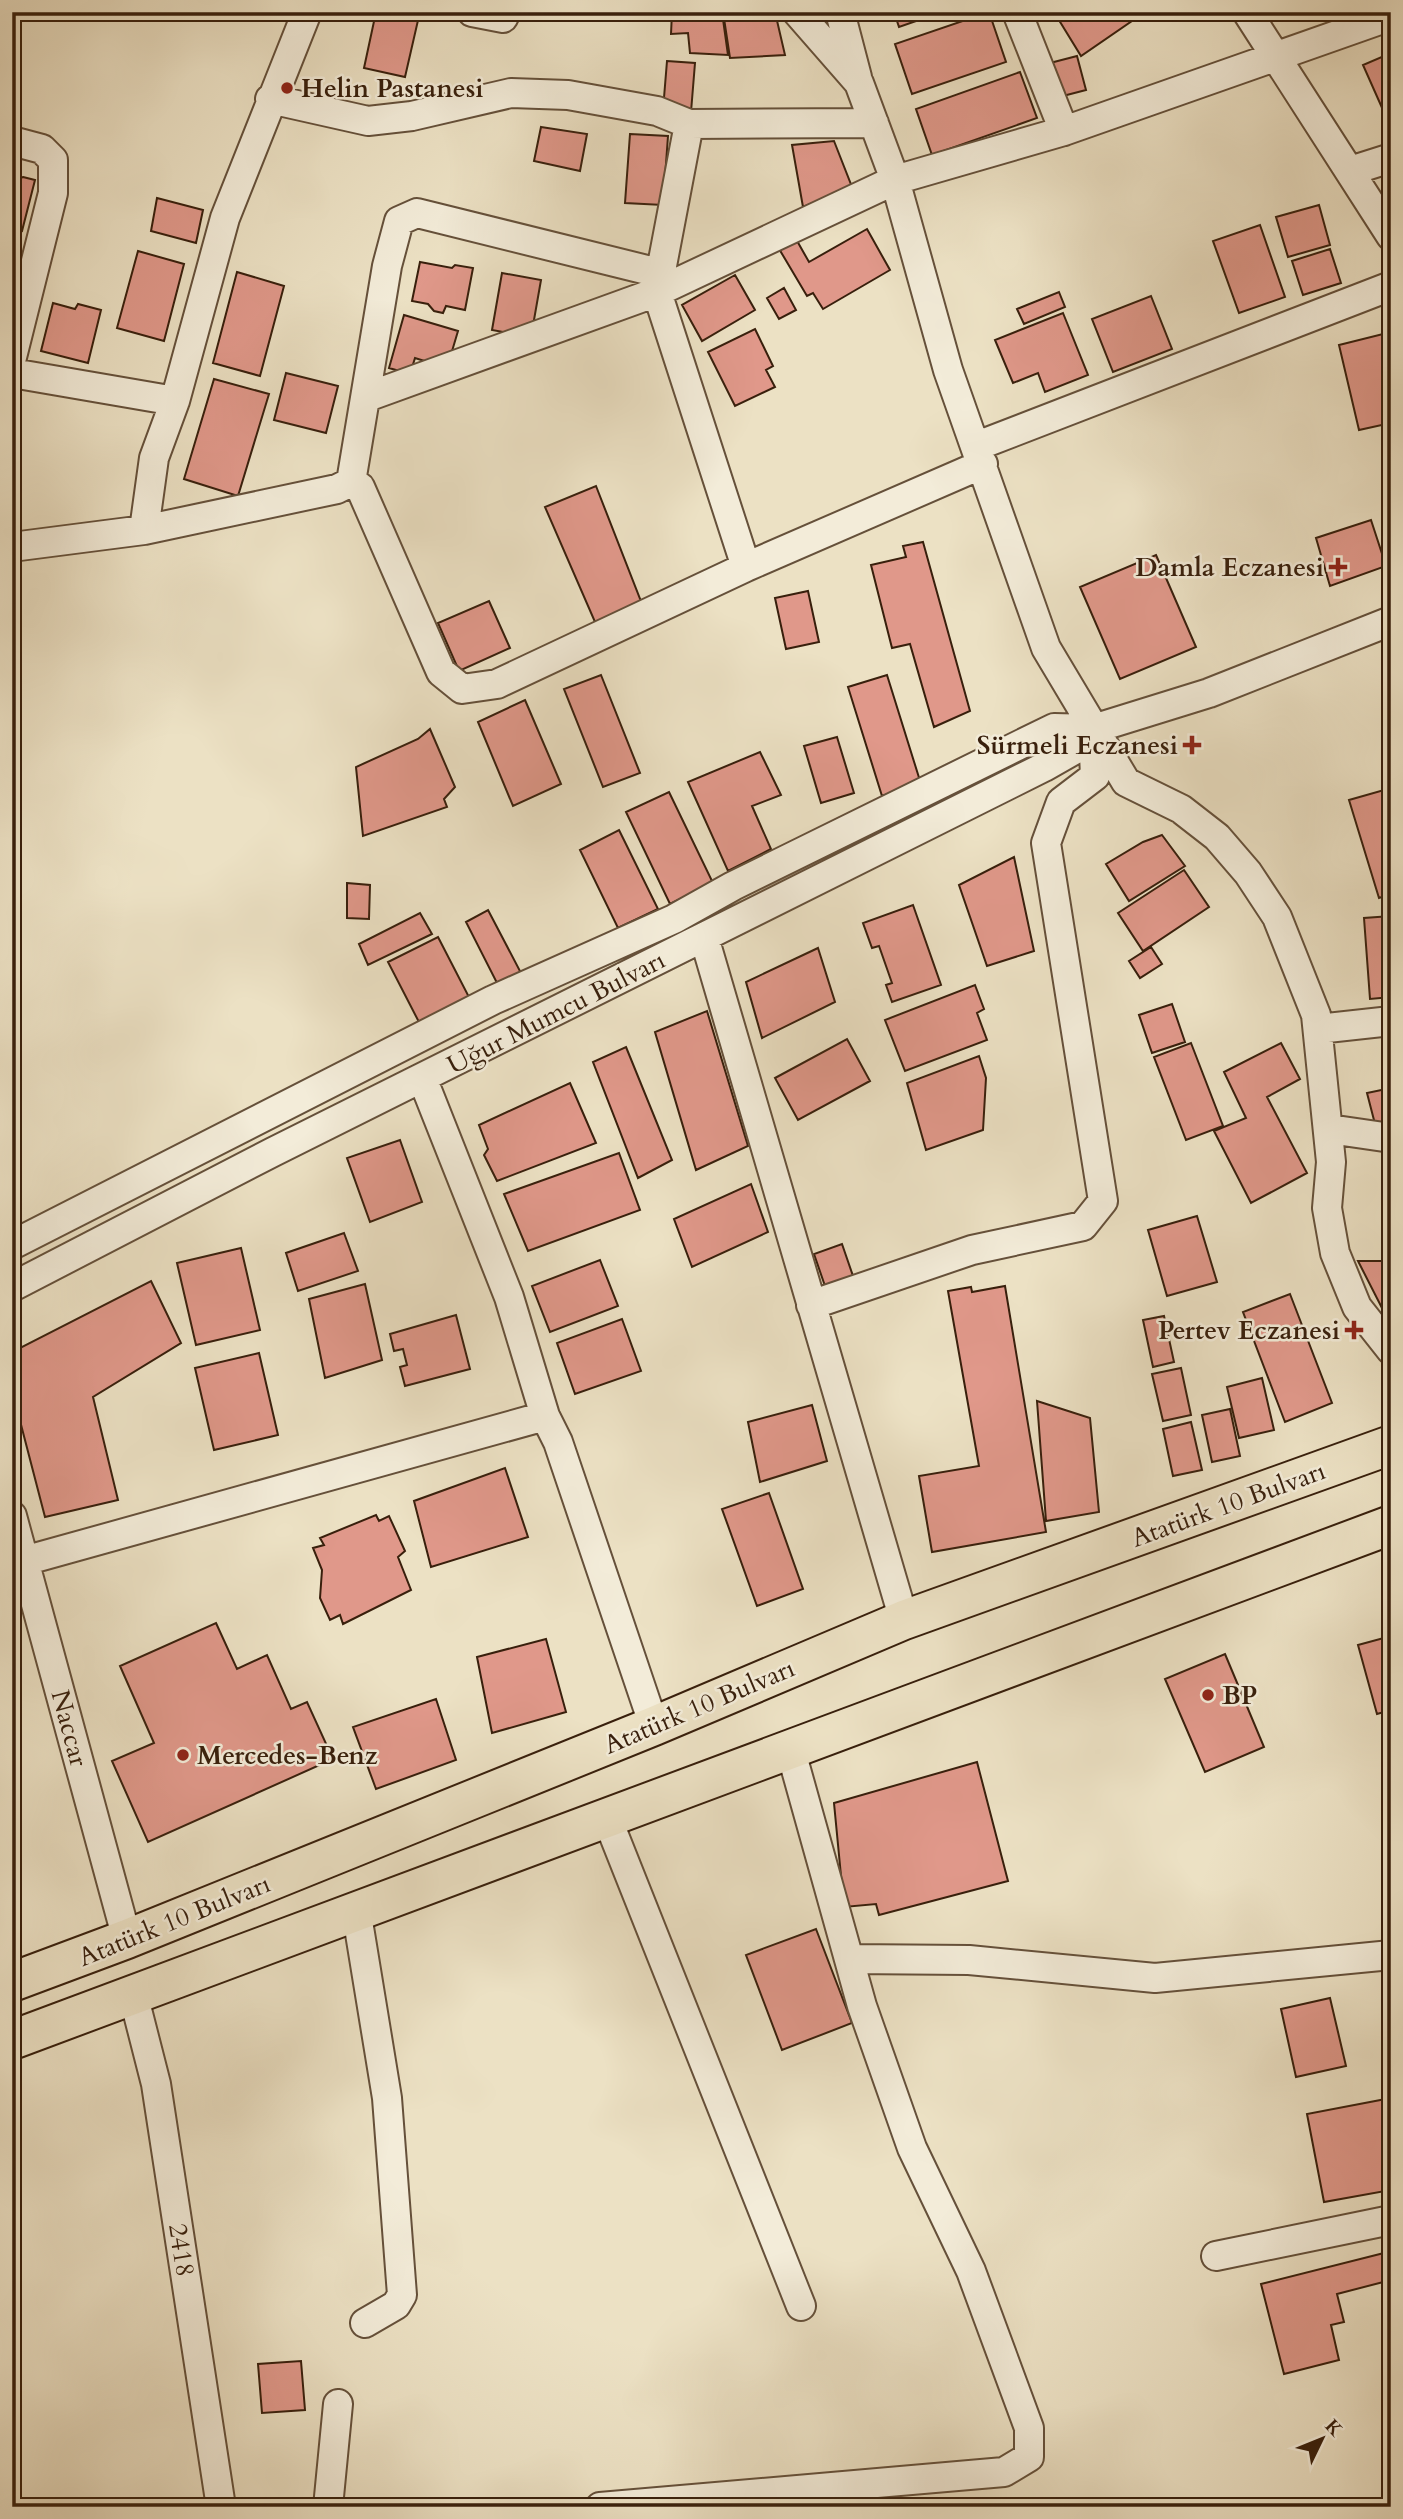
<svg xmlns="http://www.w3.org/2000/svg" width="1403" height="2519" viewBox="0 0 1403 2519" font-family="Cardo,serif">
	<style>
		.building { fill: #e0988a; stroke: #381f0c; stroke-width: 2 }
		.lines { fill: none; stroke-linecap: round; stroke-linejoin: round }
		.minor-casing { stroke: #65503a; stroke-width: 32 }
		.highway-casing { stroke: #381f0c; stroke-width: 42 }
		.minor { stroke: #f3ecd9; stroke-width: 28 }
		.highway { stroke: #ece1c4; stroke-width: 38 }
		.poi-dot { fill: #8f2418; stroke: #f3ecd9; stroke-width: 2.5 }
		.labels { text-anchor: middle; stroke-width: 5; stroke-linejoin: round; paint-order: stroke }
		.poi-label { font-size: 26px; font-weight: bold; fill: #381f0c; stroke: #f3ecd9; text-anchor: start }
		.street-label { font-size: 26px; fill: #381f0c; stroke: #f3ecd9 }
	</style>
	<rect width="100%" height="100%" fill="#ece1c4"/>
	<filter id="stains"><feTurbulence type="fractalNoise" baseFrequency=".00286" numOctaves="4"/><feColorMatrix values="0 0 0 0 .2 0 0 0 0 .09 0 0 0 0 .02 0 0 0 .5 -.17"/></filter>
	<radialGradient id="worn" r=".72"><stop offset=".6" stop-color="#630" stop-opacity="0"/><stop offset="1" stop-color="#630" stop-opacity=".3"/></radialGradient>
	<path class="building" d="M376 12 419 16 405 77 364 68Z
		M672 12H722L728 55 690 53 688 33 671 34Z
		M723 12H775L785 55 730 58Z
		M894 12H942L899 27Z
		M989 12 1006 62 912 94 895 44Z
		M1054 12H1145L1081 56Z
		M1391 53V128L1363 65Z
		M1077 56 1086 90 1059 97 1050 63Z
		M667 61 695 63 691 112 663 110Z
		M1020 72 1037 118 932 155 916 109Z
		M541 127 587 134 580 171 534 161Z
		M630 134 668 136 663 205 625 203Z
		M834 141 852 187 803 207 792 145Z
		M23 177 35 180 22 231 12 229V181Z
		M157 198 203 210 196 243 151 231Z
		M1319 205 1330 245 1288 257 1276 217Z
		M1260 225 1285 297 1239 313 1213 241Z
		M867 229 890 270 823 309 813 293 807 296 775 242 792 232 809 262Z
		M1330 249 1341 283 1303 295 1292 261Z
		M138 251 184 264 164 341 117 328Z
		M420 262 452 268 455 265 473 268 465 310 446 306 443 313 434 311 428 304 412 301Z
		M237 272 284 286 260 376 213 363Z
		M502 273 541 280 531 337 492 330Z
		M735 275 755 310 702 341 682 305Z
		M784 288 796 310 779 319 767 298Z
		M1059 292 1065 307 1024 324 1017 309Z
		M1151 296 1172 349 1113 372 1092 319Z
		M53 303 75 309 78 304 101 310 88 363 41 351Z
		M1063 313 1088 375 1045 392 1038 373 1013 383 995 340Z
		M404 315 458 331 447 368 415 358 410 374 389 368Z
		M755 329 773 366 766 370 775 387 735 406 708 352Z
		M1391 332V423L1359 430 1339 345Z
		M286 373 338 386 326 433 274 420Z
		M214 379 269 394 238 496 184 479Z
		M596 486 642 604 595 622 545 507Z
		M1371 520 1386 566 1330 586 1316 538Z
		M923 542 970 711 934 727 910 644 892 648 871 565 906 557 903 546Z
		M1156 555 1196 647 1120 679 1080 587Z
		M808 591 819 642 786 649 775 598Z
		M489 601 510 648 459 671 438 623Z
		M601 675 640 773 603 787 564 689Z
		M887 675 921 784 882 796 848 687Z
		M525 700 561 784 513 806 478 722Z
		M430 729 455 787 444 799 447 807 363 836 356 767 418 739Z
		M837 737 854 793 821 803 804 746Z
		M760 752 781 795 752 806 771 849 728 871 688 782Z
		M1391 788V894L1379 898 1349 800Z
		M669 792 713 883 670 904 626 812Z
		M619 830 658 909 618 928 580 850Z
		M1162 835 1185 866 1129 901 1106 864 1143 842Z
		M1014 857 1034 951 987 966 959 885Z
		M1184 870 1209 907 1143 951 1118 913Z
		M347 883 370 885 369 919 347 918Z
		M913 905 941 985 892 1002 886 985 892 983 879 946 872 948 863 923Z
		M488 910 521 973 498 985 466 922Z
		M420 913 432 934 368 965 359 944Z
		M1391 916V997L1370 999 1364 918Z
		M438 937 471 1001 421 1026 388 962Z
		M1151 947 1162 964 1140 978 1129 961Z
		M818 948 835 1002 762 1038 746 982Z
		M975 985 984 1009 977 1013 987 1040 905 1071 885 1020Z
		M1172 1004 1185 1042 1152 1053 1139 1015Z
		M707 1011 748 1146 696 1170 655 1032Z
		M847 1039 870 1081 798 1120 775 1078Z
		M1191 1043 1223 1126 1186 1140 1154 1057Z
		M1281 1043 1300 1079 1267 1097 1307 1173 1251 1203 1214 1131 1246 1118 1224 1072Z
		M626 1047 672 1160 638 1178 593 1062Z
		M979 1056 986 1078 983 1130 926 1150 907 1083Z
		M570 1083 596 1143 497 1181 484 1155 488 1149 479 1125Z
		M1391 1088V1120L1375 1124 1367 1093Z
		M400 1140 422 1202 370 1222 347 1158Z
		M619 1153 640 1210 528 1251 504 1194Z
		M751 1184 768 1232 692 1267 674 1219Z
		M1197 1216 1217 1282 1167 1296 1148 1230Z
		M344 1233 358 1271 298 1291 286 1253Z
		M842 1244 853 1276 825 1286 814 1254Z
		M241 1248 260 1330 196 1345 177 1263Z
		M600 1260 618 1306 550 1332 532 1286Z
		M1358 1261H1391V1315L1383 1310Z
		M151 1281 181 1343 93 1397 118 1500 45 1517 12 1390V1352Z
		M365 1284 382 1360 325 1378 309 1299Z
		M1005 1286 1046 1532 932 1552 919 1476 979 1466 948 1291 971 1287 972 1292Z
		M1290 1294 1332 1403 1285 1422 1243 1312Z
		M456 1315 470 1369 405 1386 400 1367 407 1365 403 1349 394 1351 390 1334Z
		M1164 1316 1174 1362 1153 1367 1143 1320Z
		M622 1319 641 1371 575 1394 557 1343Z
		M259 1353 278 1435 214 1450 195 1368Z
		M1181 1368 1191 1415 1163 1421 1152 1374Z
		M1262 1378 1274 1430 1239 1438 1227 1387Z
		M1037 1401 1090 1418 1099 1512 1046 1521Z
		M812 1405 827 1461 760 1482 748 1422Z
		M1230 1409 1240 1456 1212 1462 1202 1415Z
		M1191 1422 1202 1470 1173 1476 1163 1429Z
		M505 1468 528 1537 431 1567 414 1501Z
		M769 1493 803 1589 757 1606 722 1509Z
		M376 1515 379 1521 389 1516 405 1551 398 1557 411 1590 343 1624 340 1615 330 1620 320 1598 322 1570 313 1548 324 1545 320 1538Z
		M216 1623 237 1669 267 1655 291 1709 307 1702 333 1759 148 1842 112 1761 154 1743 120 1666Z
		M1391 1636V1710L1377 1714 1358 1645Z
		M546 1639 566 1712 492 1733 477 1657Z
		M1225 1654 1264 1747 1205 1772 1165 1679Z
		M436 1699 456 1760 376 1789 353 1727Z
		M977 1762 1008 1881 879 1915 876 1904 844 1907 834 1803Z
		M816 1929 852 2023 782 2050 746 1955Z
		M1330 1998 1346 2066 1296 2077 1281 2009Z
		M1391 2098V2190L1324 2202 1307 2114Z
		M1384 2253 1391 2280 1337 2294 1344 2322 1331 2325 1339 2360 1284 2374 1261 2284Z
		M301 2361 305 2410 262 2413 258 2364Z"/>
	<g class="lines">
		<defs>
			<path id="minor" d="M472 12 503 18 506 12
				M797 12 859 83 895 180 948 370 1046 648 1126 782 1181 809 1217 837 1248 873 1277 917 1316 1015 1331 1162 1327 1208 1335 1253 1357 1307 1391 1350
				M840 12 857 77
				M1017 12 1064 131
				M1247 12 1391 236
				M270 99 368 121 412 116 511 93 568 95 657 111 689 124 874 123
				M689 124 657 292 746 567
				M12 141 42 149 53 160V193L12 357
				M1350 171 1391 158
				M12 373 175 401
				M367 397 657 292 895 180 1064 131 1391 16
				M977 446 1391 286
				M351 482 387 266 399 221 417 213 659 273
				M144 530 154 458 175 401 225 218 307 12
				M12 547 144 530 337 489 351 482 360 487 441 672 462 689 497 684 746 567 983 464
				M704 937 904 1620
				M1318 1029 1391 1021
				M423 1080 509 1297 545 1416 558 1442 654 1726
				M1329 1129 1391 1138
				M12 1245 493 1000 674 919 733 886 1054 728 1093 729 1209 693 1391 621
				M12 1287 273 1152 1044 767 1081 746 1093 729
				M811 1305 972 1250 1083 1226 1103 1201 1046 843 1061 802 1095 776 1093 732
				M12 1516 127 1939
				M12 1561 31 1559 545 1416
				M607 1818 801 2306
				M356 1909 387 2098 402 2295 396 2305 365 2323
				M849 1959 969 1960 1155 1978 1391 1955
				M133 1994 156 2084 221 2507
				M1216 2256 1391 2220
				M328 2507 338 2404
				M600 2507 1004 2472 1029 2457V2428L971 2271 912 2148 862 2006 790 1748"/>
			<path id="highway" d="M12 1982 127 1939 654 1726 904 1620 1391 1445
				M12 2040 1391 1525"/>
		</defs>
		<use href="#minor" class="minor-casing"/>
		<use href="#highway" class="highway-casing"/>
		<use href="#minor" class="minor"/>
		<use href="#highway" class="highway"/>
	</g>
	<g class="poi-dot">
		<circle cx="287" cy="88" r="7"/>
		<path d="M1334.5 556.5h7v7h7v7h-7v7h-7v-7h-7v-7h7z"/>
		<path d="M1188.5 734.5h7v7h7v7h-7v7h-7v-7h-7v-7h7z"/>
		<path d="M1350.5 1319.5h7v7h7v7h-7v7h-7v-7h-7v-7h7z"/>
		<circle cx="1208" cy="1695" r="7"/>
		<circle cx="183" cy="1755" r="7"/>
	</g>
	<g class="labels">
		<g class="poi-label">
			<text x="301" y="97">Helin Pastanesi</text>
			<text x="1324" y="576" text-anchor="end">Damla Eczanesi</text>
			<text x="1178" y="754" text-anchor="end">Sürmeli Eczanesi</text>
			<text x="1340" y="1339" text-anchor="end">Pertev Eczanesi</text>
			<text x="1222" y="1704">BP</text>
			<text x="197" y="1764">Mercedes-Benz</text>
		</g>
		<g class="street-label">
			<text transform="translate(556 1012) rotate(-27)" y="9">Uğur Mumcu Bulvarı</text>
			<text transform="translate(1228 1504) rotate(-20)" y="9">Atatürk 10 Bulvarı</text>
			<text transform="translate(699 1706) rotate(-23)" y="9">Atatürk 10 Bulvarı</text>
			<text transform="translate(70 1728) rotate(75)" y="9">Naccar</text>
			<text transform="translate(174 1920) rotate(-22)" y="9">Atatürk 10 Bulvarı</text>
			<text transform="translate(182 2250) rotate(81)" y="9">2418</text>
		</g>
	</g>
	<rect width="1403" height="2519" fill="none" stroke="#ece1c4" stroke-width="42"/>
	<rect x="14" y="14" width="1375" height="2491" fill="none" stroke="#381f0c" stroke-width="3.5"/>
	<rect x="21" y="21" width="1361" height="2477" fill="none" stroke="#381f0c" stroke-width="2"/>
	<g transform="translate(1322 2439) rotate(47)" stroke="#f3ecd9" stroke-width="5" paint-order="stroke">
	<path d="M0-5L12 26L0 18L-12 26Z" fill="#381f0c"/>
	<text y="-10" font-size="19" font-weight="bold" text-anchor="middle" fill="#381f0c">K</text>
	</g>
	<rect width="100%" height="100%" filter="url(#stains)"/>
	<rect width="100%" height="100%" fill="url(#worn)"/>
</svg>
